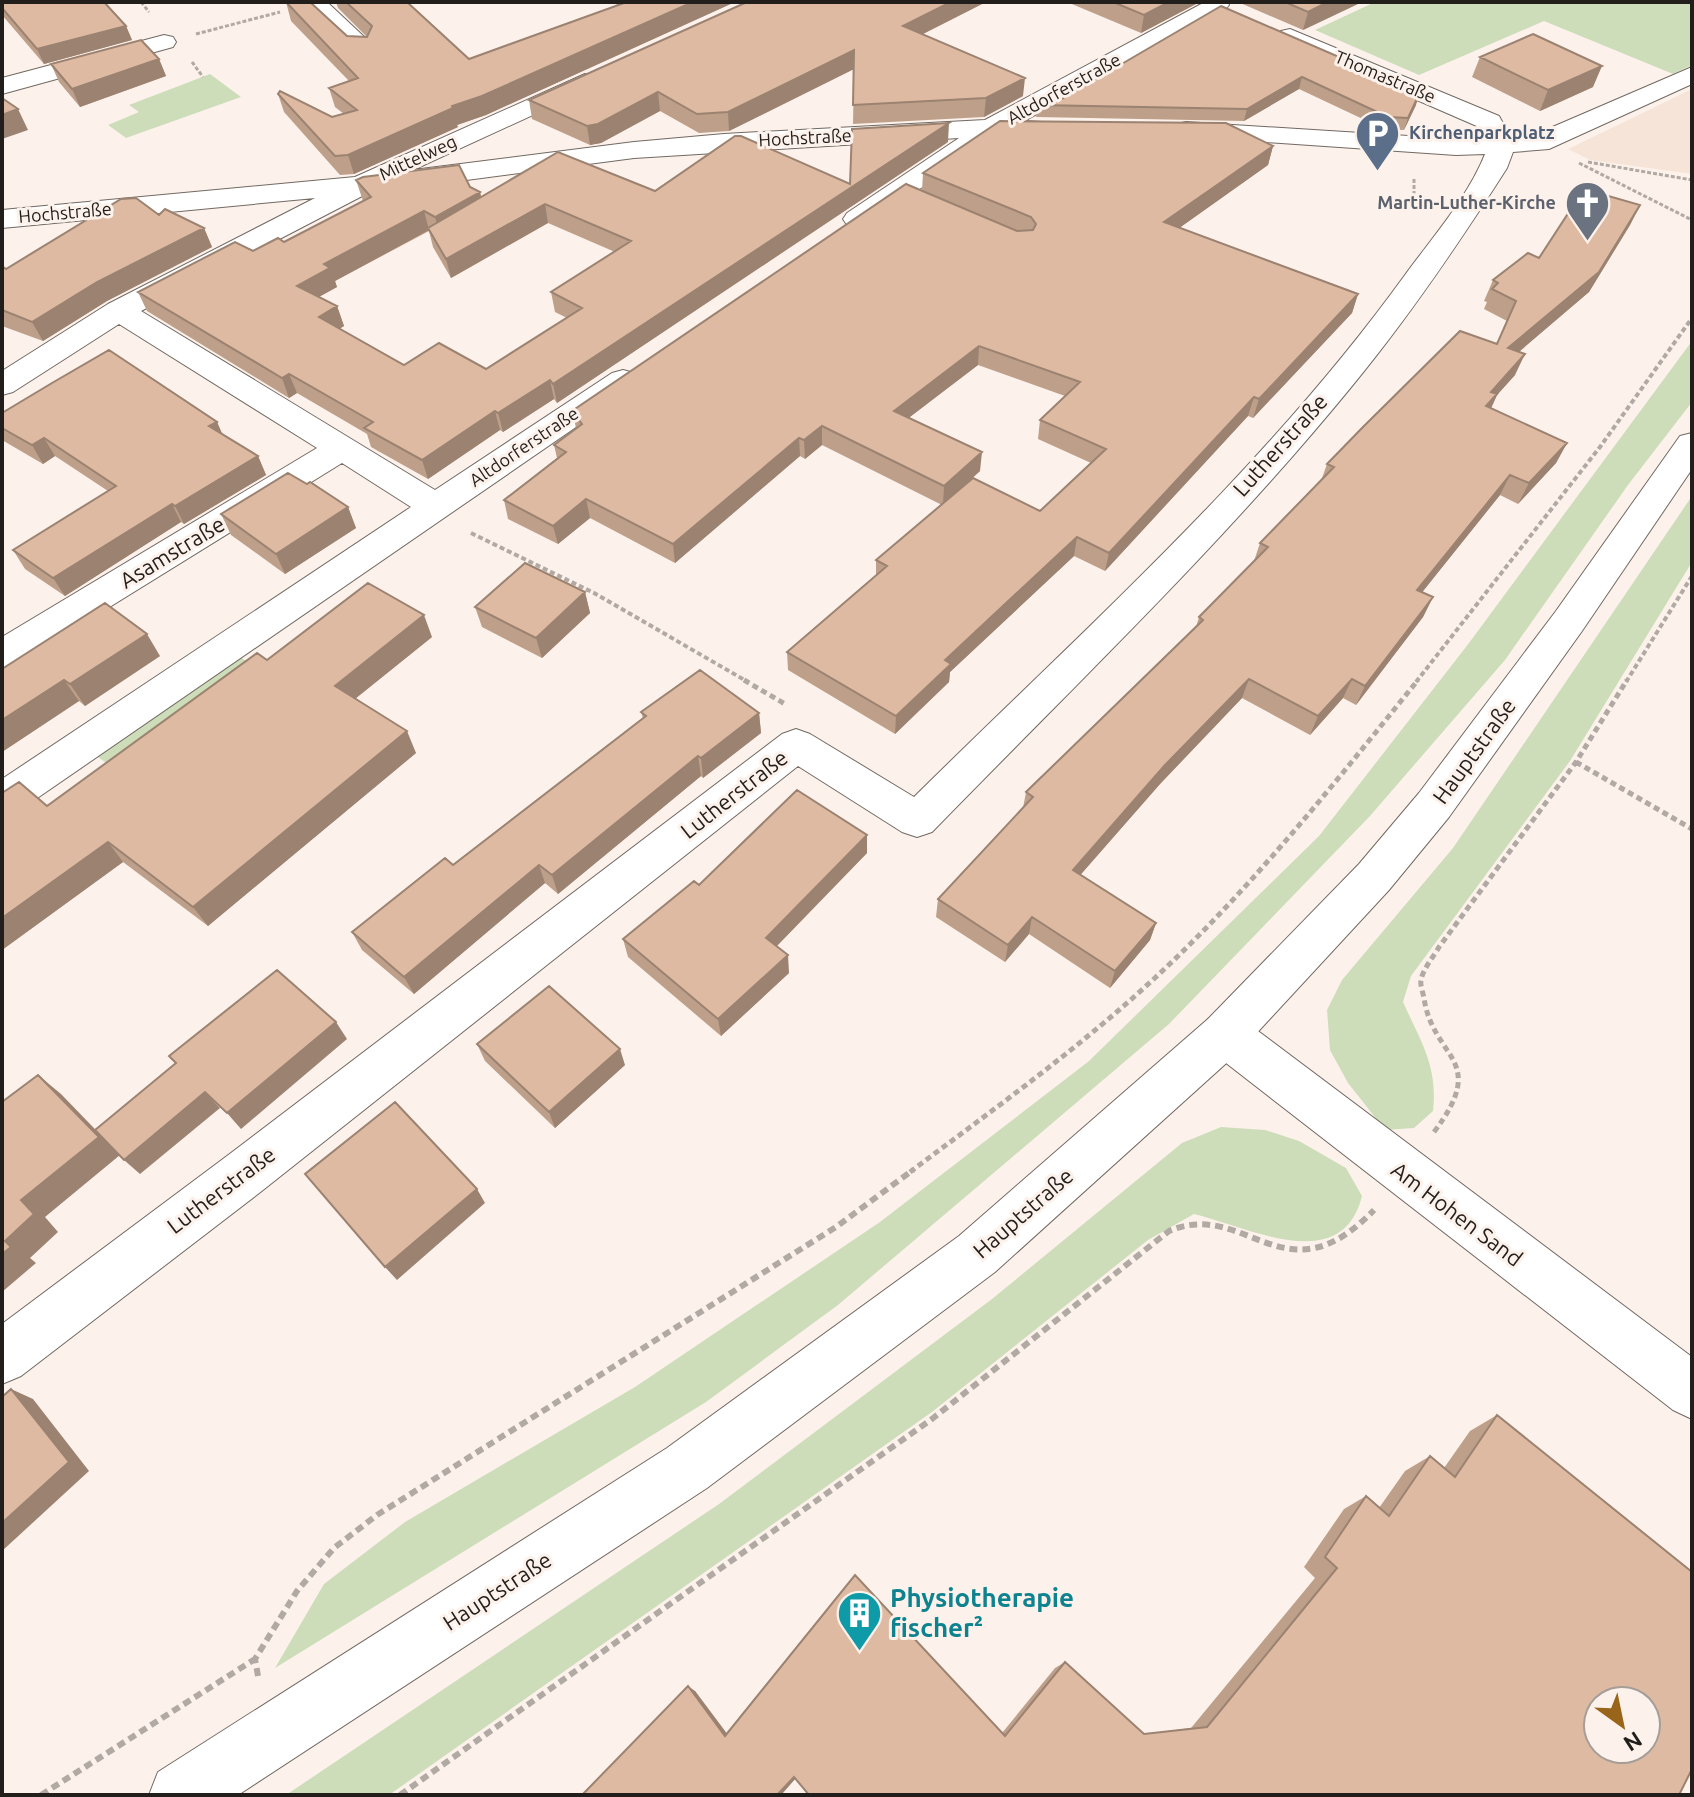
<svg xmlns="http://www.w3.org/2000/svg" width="1694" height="1797" viewBox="0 0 1694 1797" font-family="Ubuntu,sans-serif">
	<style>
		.built { fill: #f6e4d8 }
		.green { fill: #cdddb9 }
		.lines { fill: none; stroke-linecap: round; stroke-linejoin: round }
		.street-casing { stroke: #726962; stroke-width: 2 }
		.secondary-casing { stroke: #726962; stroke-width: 2 }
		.path-far3 { stroke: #b1a9a3; stroke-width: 3; stroke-dasharray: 4 2; stroke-linecap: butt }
		.path-far2 { stroke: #b1a9a3; stroke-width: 4; stroke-dasharray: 5 3; stroke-linecap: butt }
		.path-far1 { stroke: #b1a9a3; stroke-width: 5; stroke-dasharray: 6 4; stroke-linecap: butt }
		.path { stroke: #b1a9a3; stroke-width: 6; stroke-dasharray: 8 5; stroke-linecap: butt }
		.street { fill: #fff; fill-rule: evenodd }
		.secondary { fill: #fff; fill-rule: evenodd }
		.wall { fill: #bea08a; fill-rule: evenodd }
		.shaded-wall { fill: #9b8271 }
		.building { fill: #ddbaa1; stroke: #9b8271; stroke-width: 2; fill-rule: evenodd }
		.labels { text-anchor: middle; stroke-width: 6; stroke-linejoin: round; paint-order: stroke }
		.far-street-label { font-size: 18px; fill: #221e1b; stroke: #fdf2eb }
		.far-service-label { font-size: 18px; font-weight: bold; fill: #4e5e75; stroke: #fdf2eb; text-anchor: start }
		.far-worship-label { font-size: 18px; font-weight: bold; fill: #5b616d; stroke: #fdf2eb; text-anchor: end }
		.street-label { font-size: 22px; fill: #221e1b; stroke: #fdf2eb }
		.near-culture-label { font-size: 26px; font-weight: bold; fill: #0d838f; stroke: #fdf2eb; text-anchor: start }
	</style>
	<rect width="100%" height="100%" fill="#fdf2eb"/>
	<path class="built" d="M1692 89V174L1590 160 1568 149Z"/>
	<path class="green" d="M1375 2H1692V65L1673 74 1544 21 1419 75 1315 30Z
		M210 74 241 97 126 138 108 125 139 112 129 105Z
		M1692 341V402L1628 485 1505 660 1370 816 1169 1024 838 1305 706 1402 275 1668 324 1584 405 1522 635 1387 880 1222 1089 1061 1319 836 1469 643Z
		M1692 496V562L1570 761 1411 976 1403 1002C1421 1042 1438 1066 1433 1111L1414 1128 1385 1130 1348 1083 1330 1050 1327 1010 1342 980 1453 848Z
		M239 656 264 674 124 776 98 757Z
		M1221 1127 1265 1130 1299 1141 1346 1168 1362 1196C1342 1277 1248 1227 1194 1214L1148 1240 932 1412 389 1795H286L719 1504 992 1299 1182 1143Z"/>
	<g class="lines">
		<defs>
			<path id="street" d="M301 2H327L375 47 372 52H354Z
				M1205 2H1227L1229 5 1225 10 1024 121 1058 123 1062 129 1058 135 997 136 867 225 857 228 847 225 843 219 847 213 959 138 634 158 368 193 141 311 435 490 612 373 623 370 634 373 639 380 634 387 17 812 2 816V779L411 507 342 463 16 665 2 669V637L317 448 119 324 13 392 2 395V371L108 304 315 198 2 228V210L355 177 585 74 594 77 598 82 594 87 413 170 634 142 724 134 985 120Z
				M1290 29 1499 116 1510 136 1534 135 1692 67V84L1549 149 1513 152 1507 168C1459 243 1409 317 1352 386 1223 544 1074 686 932 832L917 837 902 832 798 766 263 1190 21 1376 2 1384V1324L227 1156 782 734 796 729 810 734 914 797C1083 630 1265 469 1405 275 1432 238 1468 197 1485 154L1456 155 1177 136 1173 130 1177 124 1186 122 1456 139 1483 138 1479 127 1281 41 1278 36 1281 31Z
				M164 35 173 37 176 42 173 47 2 94V78Z
				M1225 1013 1242 1019 1692 1357V1419L1673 1410 1208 1049 1201 1034 1208 1019Z"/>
			<path id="secondary" d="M1692 433V469L1582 631 1449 817 1389 890 1242 1049 995 1272 707 1488 238 1795H149L158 1772 667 1448 959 1236 1208 1019 1359 864 1419 793 1556 611 1680 436Z"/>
		</defs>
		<use href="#street" class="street-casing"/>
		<use href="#secondary" class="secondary-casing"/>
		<path class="path-far3" d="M141 2 149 12
			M196 34 280 12
			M192 62 203 77
			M1588 162 1692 180
			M1579 163 1692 220
			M1414 179V194L1428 199"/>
		<path class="path-far2" d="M471 533 594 593 748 682
			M1416 682 1600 447 1692 318
			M1626 682 1692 576"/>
		<path class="path-far1" d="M744 680 785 704
			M1576 762 1692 829
			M1434 1132C1490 1058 1433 1060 1424 998 1423 993 1420 985 1421 980 1423 969 1434 956 1439 947L1576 762 1627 680
			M910 1172C986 1115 1064 1059 1135 996 1241 902 1329 790 1418 680"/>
		<path class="path" d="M258 1676 255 1659 297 1591 334 1548 377 1515 836 1227 913 1170
			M41 1795 255 1659
			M400 1795 932 1419 1169 1231C1246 1198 1285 1303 1374 1210"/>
		<use href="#street" class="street"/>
		<use href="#secondary" class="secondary"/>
	</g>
	<path class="wall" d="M2 2 126 26 132 40 44 64 2 15Z
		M286 2 347 36 367 37 338 8 336 2H407L469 59 617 6 616 2H735L486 115 457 125 458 127 354 174 340 175 284 112 278 94 332 117 344 114 335 107 329 88 349 81 291 21Z
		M747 2H986L923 34 1023 96 984 117 853 124 854 69 729 131 699 133 660 111 601 143 590 145 532 119 529 100Z
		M1067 2H1197L1196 4 1141 33Z
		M1238 2H1362L1303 30Z
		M1221 6 1416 105 1404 130 1384 129 1299 89 1244 121 1036 117 1038 105 1060 100Z
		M1480 57 1593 87 1540 111 1472 77Z
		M159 59 166 76 80 107 59 82 51 64Z
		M948 142 557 403 554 399 503 432 500 430 428 479 371 447 367 434 297 393 289 398 147 311 138 292 253 251 284 242 363 201 356 180 470 187 480 192 481 197 850 184ZM548 223 615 252 551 292 555 312 567 318 486 369 404 365 339 329 344 326 337 306 319 297 337 287 335 281 429 231 433 247 451 278Z
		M1273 146 1268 165 1179 228 1358 294 1352 313 1253 418 1248 416 1105 571 1074 556 950 672 949 682 895 734 788 670 787 652 876 576V560L942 505 822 445 805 459 800 456 675 563 590 518 558 544 508 519 504 500 557 458 554 445 576 428 572 411 922 191 923 173ZM978 365 1065 396 1040 420 1038 439 1091 463 1040 511 961 488 980 471 908 418Z
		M1640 205 1630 225 1589 292 1518 352 1515 375 1497 395 1491 409 1567 443 1556 463 1518 504 1500 495 1422 592 1433 597 1423 617 1356 705 1343 698 1310 735 1242 698 1160 784 1080 875 1156 923 1150 940 1110 988 1029 934 1005 962 936 917 938 899 1023 808 1026 792 1196 627 1199 617 1254 561 1260 543 1321 481 1327 464 1497 344 1507 321 1484 309 1487 302 1484 301 1493 280Z
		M159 215 204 228 212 247 107 301 43 341 2 326V266L6 269Z
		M2 413 217 422 222 434 258 456 266 475 184 524 181 522 65 596 25 569 13 550 108 491 55 456 43 464 2 440Z
		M348 507 356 528 285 574 231 535 221 514Z
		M585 592 590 613 542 658 482 627 475 607Z
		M432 637 356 698 416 753 208 926 123 862 2 950V793L47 806 267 660Z
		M160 656 85 706 79 701 2 752V669Z
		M641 712 759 713 761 733 703 778 701 776 558 894 545 883 414 994 362 950 352 932 453 865 643 718Z
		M867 853 777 946 789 973 721 1036 628 957 623 939 699 885Z
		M477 1044 625 1065 555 1128 485 1061Z
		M1497 1415 1692 1769 795 1779 781 1795H582L695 1691 727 1734 1002 1733 1055 1668 1065 1662 1144 1734 1191 1728 1315 1578 1304 1567 1344 1509 1366 1496 1379 1508 1405 1471 1430 1456 1444 1468 1470 1431Z"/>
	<path class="shaded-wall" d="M693 2H735L486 115 457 125 458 127 354 174 348 155 452 106Z
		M951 2H986L903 44V26Z
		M1169 2H1197L1196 4 1141 33 1144 15Z
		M1328 2H1362L1303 30 1308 12Z
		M126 26 132 40 44 64 37 49Z
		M854 50V69L729 131 728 112Z
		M159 59 166 76 80 107 72 89Z
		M1602 66 1593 87 1540 111 1548 90Z
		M1302 77 1299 89 1244 121 1247 109Z
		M1025 78 1023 96 984 117 986 98Z
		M658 92 660 111 601 143 590 145 587 126Z
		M1420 92 1416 105 1404 130 1408 118Z
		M18 109 28 130 2 139V115Z
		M949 123 948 142 557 403 553 384Z
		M1273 146 1268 165 1161 241 1164 222Z
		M480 192 484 211 440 236 435 217Z
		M545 204 548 223 451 278 446 259Z
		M1640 205 1630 225 1589 292 1499 369 1508 348Z
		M424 211 429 230 335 281 337 287 304 305 297 286 324 264Z
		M204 228 212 247 107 301 43 341 32 322 97 282Z
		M1358 294 1352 313 1253 418 1259 399Z
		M337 306 344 326 326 337 319 317Z
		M979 346 978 365 893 430 894 411Z
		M1525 354 1515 375 1497 395 1488 414 1477 427 1491 392Z
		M289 374 297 393 289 398 282 378Z
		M550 380 554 399 503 432 498 413Z
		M1254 397 1248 416 1105 571 1109 553Z
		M495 411 500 430 428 479 422 460Z
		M217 422 225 440 209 426Z
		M822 426V445L805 459 804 440Z
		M44 438 55 456 43 464 32 445Z
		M799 438 800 456 675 563 673 544Z
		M1567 443 1556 463 1518 504 1529 483Z
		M982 452 980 471 943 505 944 486Z
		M258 456 266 475 184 524 175 506Z
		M1510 475 1500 495 1408 610 1417 590Z
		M586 499 590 518 558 544 553 526Z
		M172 504 181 522 65 596 53 578Z
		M348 507 356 528 285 574 276 554Z
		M1077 537 1074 556 950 672 949 682 895 734 896 716 945 660Z
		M585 592 590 613 542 658 536 638Z
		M1433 597 1423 617 1356 705 1365 686Z
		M424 615 432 637 345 707 335 686Z
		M147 634 160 656 85 706 70 684Z
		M1249 679 1242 698 1160 784 1069 888 1073 870 1165 765Z
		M1352 679 1343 698 1310 735 1318 716Z
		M64 680 79 701 2 752V720Z
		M759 713 761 733 703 778 701 758Z
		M407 731 416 753 208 926 193 907Z
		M698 756 701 776 558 894 552 875Z
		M867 835V853L768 955 766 938Z
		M108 842 123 862 2 950V918Z
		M539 865 545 883 414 994 404 977Z
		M1032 917 1029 934 1005 962 1008 945Z
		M1156 923 1150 940 1110 988 1115 971Z
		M788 955 789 973 721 1036 718 1019Z
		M336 1022 347 1039 241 1129 227 1113Z
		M620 1049 625 1065 555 1128 549 1112Z
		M38 1075 61 1094 120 1155 45 1217 58 1232 30 1258 36 1263 2 1292V1254L5 1241 21 1200Z
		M205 1092 220 1108 140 1174 124 1160Z
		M477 1189 485 1203 397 1280 385 1267Z
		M11 1389 33 1399 89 1471 2 1551V1523Z
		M688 1686 695 1691 731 1739 725 1736Z
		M794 1777 796 1778 781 1795H777Z"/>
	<path class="building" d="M2 2H104L126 26 37 49 2 8Z
		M286 2H310L347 36 367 37 372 26 346 2H407L469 59 624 3 621 2H693L482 96 452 106 453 108 348 155 335 156 278 94 280 91 332 117 357 110 329 88 358 78Z
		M747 2H951L903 26 1025 78 986 98 853 105 854 50 728 112 697 114 658 92 598 124 587 126 529 100Z
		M1113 2H1169L1144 15Z
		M1285 2H1328L1308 12Z
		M1221 6 1420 92 1408 118 1388 117 1302 77 1247 109 1038 105 1053 97 1060 100Z
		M1533 34 1602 66 1548 90 1480 57Z
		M141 40 159 59 72 89 51 64Z
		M2 98 18 109 2 115Z
		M1000 121 1226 123 1273 146 1164 222 1358 294 1259 399 1254 397 1109 553 1077 537 945 660 951 664 896 716 787 652 887 566 876 560 973 478 1040 511 1106 449 1040 420 1080 382 979 346 894 411 982 452 944 486 822 426 804 440 799 438 673 544 586 499 553 526 504 500 566 452 554 445 582 424 572 411 906 184 1017 231 1033 230 1036 224 1031 217 923 173Z
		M949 123 553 384 550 380 498 413 495 411 422 460 364 428 373 422 289 374 282 378 138 292 235 242 253 251 278 238 284 242 371 197 356 180 363 177 459 165 470 187 480 192 435 217 424 211 324 264 330 268 297 286 337 306 319 317 404 365 439 343 486 369 582 308 551 292 631 241 545 204 446 259 428 228 558 152 655 191 735 136H741L850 184 852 129Z
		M1584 189 1640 205 1599 272 1508 348 1525 354 1491 392 1497 394 1486 406 1567 443 1529 483 1510 475 1417 590 1433 597 1365 686 1352 679 1318 716 1249 679 1165 765 1073 870 1156 923 1115 971 1032 917 1008 945 938 899 1033 797 1026 792 1203 620 1199 617 1268 547 1260 543 1334 467 1327 464 1363 427 1460 331 1497 344 1516 301 1492 289 1498 283 1493 280 1528 253 1539 258Z
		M136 198 159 215 165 209 204 228 97 282 32 322 2 310V266L6 269 121 199Z
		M109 350 217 422 209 426 258 456 175 506 172 504 53 578 13 550 116 486 44 438 32 445 2 428V413L52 383Z
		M288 473 307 484 310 482 348 507 276 554 221 514Z
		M525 563 585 592 536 638 475 607Z
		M368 583 424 615 335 686 407 731 193 907 108 842 2 918V793L19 782 47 806 257 653 267 660Z
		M105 603 147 634 70 684 64 680 2 720V669Z
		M700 670 759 713 701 758 698 756 552 875 539 865 404 977 352 932 445 858 453 865 646 716 641 712Z
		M797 790 867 835 766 938 788 955 718 1019 623 939 694 881 699 885Z
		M277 970 336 1022 227 1113 205 1092 124 1160 95 1130 176 1063 169 1056Z
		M549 986 620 1049 549 1112 477 1044Z
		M38 1075 99 1137 21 1200 34 1214 5 1241 11 1247 2 1254V1102Z
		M395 1102 477 1189 385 1267 305 1174Z
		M11 1389 69 1462 2 1523V1397Z
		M1497 1415 1692 1572V1769L1679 1795H809L794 1777 777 1795H582L688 1686 725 1736 855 1575 1005 1736 1065 1662 1144 1734 1207 1727 1337 1568 1325 1557 1366 1496 1389 1516 1430 1456 1455 1477ZM1598 1701H1646V1749H1598Z"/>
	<defs>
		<symbol id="parking-pin" viewBox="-11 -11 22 30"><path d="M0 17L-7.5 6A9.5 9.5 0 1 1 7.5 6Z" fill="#5c6f8a" stroke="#fdf2eb"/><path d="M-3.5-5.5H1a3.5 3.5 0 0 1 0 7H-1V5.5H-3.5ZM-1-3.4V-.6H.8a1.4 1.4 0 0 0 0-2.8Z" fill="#fff"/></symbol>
		<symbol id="church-pin" viewBox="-11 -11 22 30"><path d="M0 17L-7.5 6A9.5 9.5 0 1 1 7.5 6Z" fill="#6b7280" stroke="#fdf2eb"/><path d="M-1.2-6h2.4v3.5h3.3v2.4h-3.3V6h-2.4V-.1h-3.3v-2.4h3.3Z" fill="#fff"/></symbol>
		<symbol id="building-pin" viewBox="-11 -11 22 30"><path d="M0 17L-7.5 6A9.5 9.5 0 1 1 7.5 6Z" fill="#0f9aa8" stroke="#fdf2eb"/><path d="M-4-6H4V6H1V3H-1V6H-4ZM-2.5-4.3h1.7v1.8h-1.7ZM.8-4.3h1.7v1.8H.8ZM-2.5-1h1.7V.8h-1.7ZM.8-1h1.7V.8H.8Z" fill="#fff"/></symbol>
	</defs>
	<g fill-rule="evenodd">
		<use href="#parking-pin" x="1352" y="108" width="51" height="69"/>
		<use href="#church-pin" x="1562" y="178" width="51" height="69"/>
		<use href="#building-pin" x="834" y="1588" width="51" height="69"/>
	</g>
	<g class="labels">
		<g class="far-street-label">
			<text transform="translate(1385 77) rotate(23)" y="6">Thomastraße</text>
			<text transform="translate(1064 89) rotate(-29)" y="6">Altdorferstraße</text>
			<text transform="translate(805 138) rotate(-3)" y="6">Hochstraße</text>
			<text transform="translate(418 158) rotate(-25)" y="6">Mittelweg</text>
			<text transform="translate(65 213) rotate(-5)" y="6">Hochstraße</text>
			<text transform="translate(524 447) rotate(-34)" y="6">Altdorferstraße</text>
		</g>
		<g class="far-service-label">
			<text x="1409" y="139">Kirchenparkplatz</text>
		</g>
		<g class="far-worship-label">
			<text x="1556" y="209">Martin-Luther-Kirche</text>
		</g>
		<g class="street-label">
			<text transform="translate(1280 445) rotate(-48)" y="8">Lutherstraße</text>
			<text transform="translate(172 552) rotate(-31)" y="8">Asamstraße</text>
			<text transform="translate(1474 751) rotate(-54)" y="8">Hauptstraße</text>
			<text transform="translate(734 794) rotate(-38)" y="8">Lutherstraße</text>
			<text transform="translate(221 1190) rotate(-37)" y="8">Lutherstraße</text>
			<text transform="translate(1023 1213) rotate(-41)" y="8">Hauptstraße</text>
			<text transform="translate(1457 1214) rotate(37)" y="8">Am Hohen Sand</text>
			<text transform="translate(497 1591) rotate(-33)" y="8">Hauptstraße</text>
		</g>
		<g class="near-culture-label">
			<text x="890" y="1607">Physiotherapie<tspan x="890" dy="30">fischer²</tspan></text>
		</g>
	</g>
	<rect width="1694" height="1797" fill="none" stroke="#221e1b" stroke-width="8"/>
	<g transform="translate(1622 1725) rotate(147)"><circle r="38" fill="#fdf2eb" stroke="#a59d98" stroke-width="2"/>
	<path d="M0-6L14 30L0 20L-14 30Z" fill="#98651a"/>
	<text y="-12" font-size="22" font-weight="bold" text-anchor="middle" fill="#221e1b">N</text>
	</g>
</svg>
